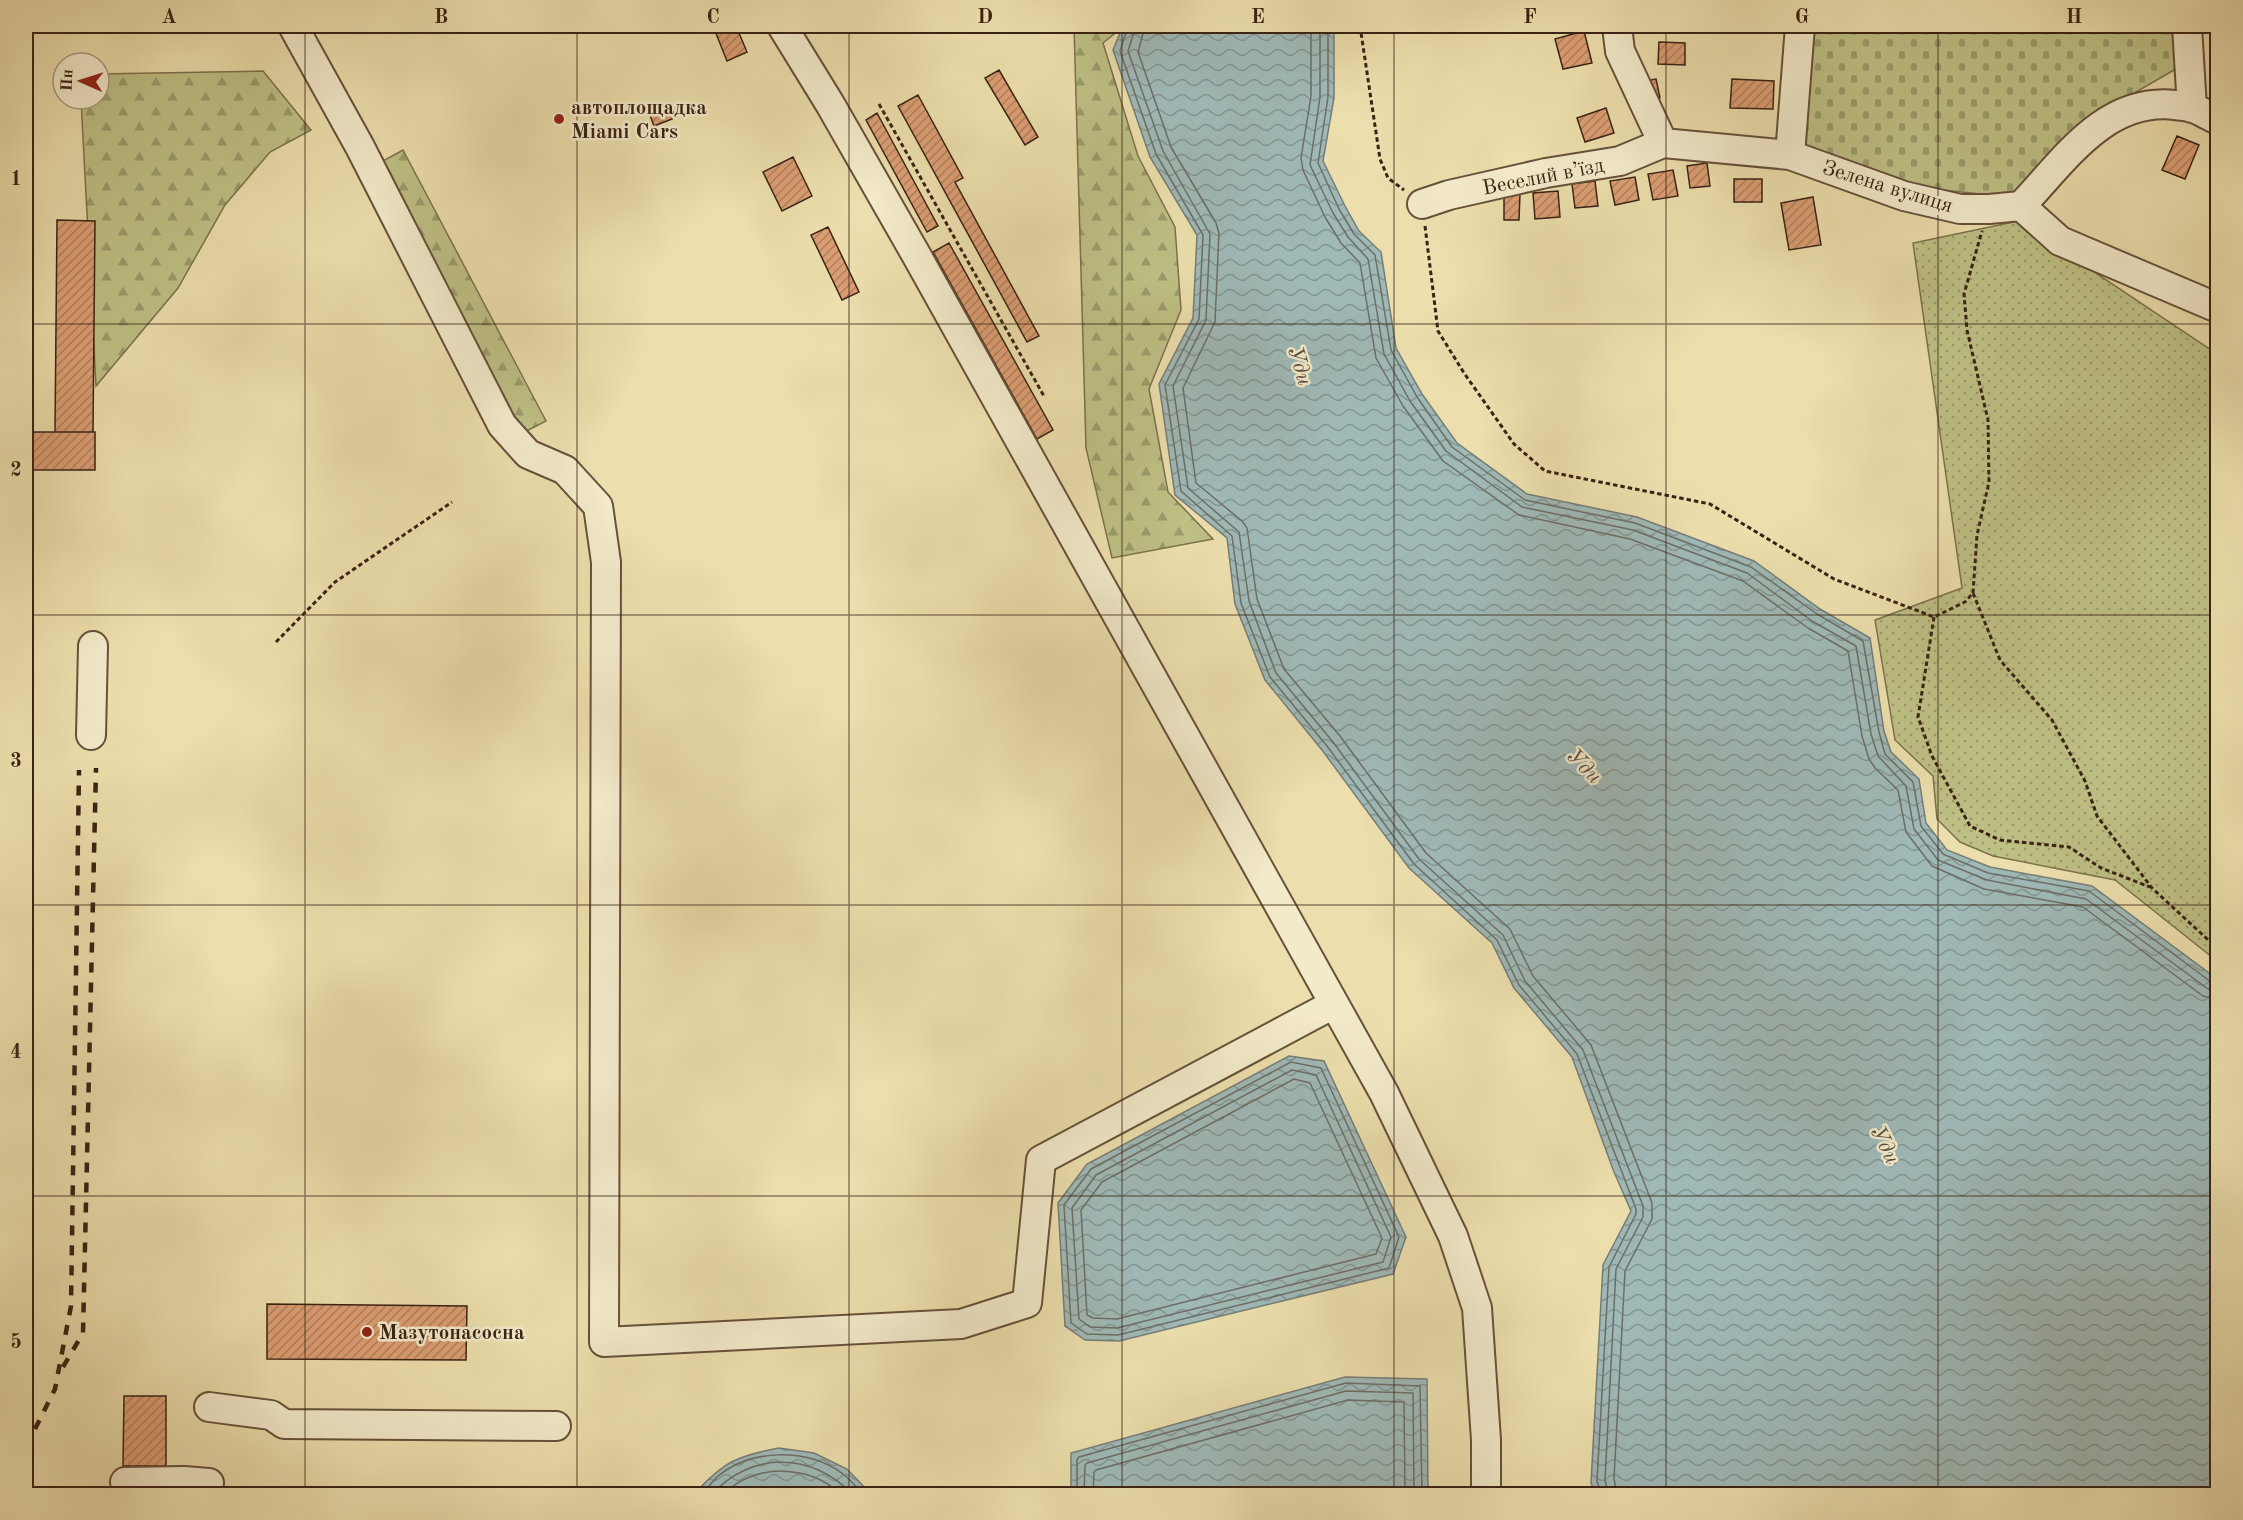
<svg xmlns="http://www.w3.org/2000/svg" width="2243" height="1520" viewBox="0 0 2243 1520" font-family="'Old Standard TT',serif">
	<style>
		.green { fill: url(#green-dots); stroke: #7c714c; stroke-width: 1.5 }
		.forest { fill: url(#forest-firs); stroke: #7c714c; stroke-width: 1.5 }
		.cemetery { fill: url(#cemetery-stones); stroke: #7c714c; stroke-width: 1.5 }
		.water { fill: url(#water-waves); stroke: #767d76; stroke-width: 1.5 }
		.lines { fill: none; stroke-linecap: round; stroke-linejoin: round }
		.shore { stroke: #6c6e66; stroke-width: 1.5 }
		.building { fill: url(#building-hatch); stroke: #392214; stroke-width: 1.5 }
		.minor-casing { stroke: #66513a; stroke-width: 32 }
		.path { stroke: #392214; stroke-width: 3; stroke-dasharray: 4.5 3; stroke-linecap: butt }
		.minor { stroke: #f3eaca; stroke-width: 28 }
		.rail { stroke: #392214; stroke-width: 4.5; stroke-dasharray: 10 10; stroke-linecap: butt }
		.grid { fill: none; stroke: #392214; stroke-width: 1.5; stroke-opacity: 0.55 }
		.poi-dot { fill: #8f2418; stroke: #f3eaca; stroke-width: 2 }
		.labels { text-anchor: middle; stroke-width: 5; stroke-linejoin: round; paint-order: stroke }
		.poi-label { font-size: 21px; font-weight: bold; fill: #392214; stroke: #f3eaca; text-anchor: start }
		.street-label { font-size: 21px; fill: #392214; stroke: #f3eaca }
		.water-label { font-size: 22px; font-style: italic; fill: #584f45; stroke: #f3eaca }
		.neatline { fill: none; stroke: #392214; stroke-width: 2 }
		.grid-label { font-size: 20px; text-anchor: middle; font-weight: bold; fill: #392214 }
	</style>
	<defs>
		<pattern id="green-dots" width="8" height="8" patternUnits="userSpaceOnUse" patternTransform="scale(1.5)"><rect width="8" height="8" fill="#bec085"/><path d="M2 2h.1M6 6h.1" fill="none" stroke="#9b9c6c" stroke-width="1.8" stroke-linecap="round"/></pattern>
		<pattern id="forest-firs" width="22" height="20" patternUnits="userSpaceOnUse" patternTransform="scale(1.5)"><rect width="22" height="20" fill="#bec085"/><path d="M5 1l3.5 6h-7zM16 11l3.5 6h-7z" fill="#9b9c6c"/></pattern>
		<pattern id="cemetery-stones" width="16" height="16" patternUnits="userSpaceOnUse" patternTransform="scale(1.5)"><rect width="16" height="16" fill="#bec085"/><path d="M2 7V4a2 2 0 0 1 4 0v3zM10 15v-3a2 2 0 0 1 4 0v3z" fill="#9b9c6c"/></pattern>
		<pattern id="water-waves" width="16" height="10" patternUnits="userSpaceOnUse" patternTransform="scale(1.5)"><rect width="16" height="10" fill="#9fb9b7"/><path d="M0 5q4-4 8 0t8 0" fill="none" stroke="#839694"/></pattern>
		<pattern id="building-hatch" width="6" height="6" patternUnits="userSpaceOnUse" patternTransform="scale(1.5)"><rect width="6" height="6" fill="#db9e73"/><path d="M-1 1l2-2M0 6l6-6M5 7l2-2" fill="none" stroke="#b3805d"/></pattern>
	</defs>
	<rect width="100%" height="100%" fill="#ecdfad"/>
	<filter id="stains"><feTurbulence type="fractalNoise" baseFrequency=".00333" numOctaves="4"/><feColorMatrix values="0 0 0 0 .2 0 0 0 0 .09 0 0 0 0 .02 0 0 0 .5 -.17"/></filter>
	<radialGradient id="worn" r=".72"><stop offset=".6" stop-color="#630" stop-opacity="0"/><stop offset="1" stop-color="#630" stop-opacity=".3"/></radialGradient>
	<path class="green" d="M2018 221 2217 354V961L2115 880 1993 856 1960 842 1937 819 1933 776 1895 740 1875 620 1962 588 1913 243Z"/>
	<path class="forest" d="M1074 26H1124L1103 43 1138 156 1175 227 1181 310 1149 389 1168 492 1213 539 1112 558 1086 448Z
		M263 71 311 130 270 152 225 205 178 288 96 386 81 99H99V74Z
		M403 150 546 421 523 433 381 162Z"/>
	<path class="cemetery" d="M1807 26H2177L2181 66 2110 107 2018 198 1905 186 1798 146Z"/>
	<path class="water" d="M1123 26H1334V98L1323 161 1345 206 1359 231 1381 252 1396 348 1422 394 1457 443 1527 494 1637 517 1754 561 1820 609 1870 638 1884 731 1891 752 1919 779 1926 823 1947 850 1990 867 2092 886 2217 979V1494H1596L1591 1483 1603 1265 1631 1211 1614 1172 1572 1057 1514 988 1492 943 1409 868 1322 750 1265 680 1235 604 1227 538 1175 495 1159 384 1193 318 1197 235 1150 157 1113 50Z
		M1289 1056 1324 1061 1406 1237 1393 1274 1119 1341 1085 1340 1065 1326 1058 1203 1087 1164Z
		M1345 1377 1427 1379 1428 1494H1071V1453Z
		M779 1448 814 1453 847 1469 871 1494H694C724 1462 736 1456 779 1448Z"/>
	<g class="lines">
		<path class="shore" d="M1128 26 1120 51 1156 154 1203 235 1199 319 1165 385 1181 491 1232 536 1241 603 1270 677 1327 746 1414 864 1497 940 1519 985 1577 1054 1636 1209V1214L1609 1267 1597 1481 1601 1494
			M1136 26 1128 51 1163 151 1210 234 1206 320 1173 386 1188 488 1239 532 1249 601 1276 673 1333 742 1419 859 1503 935 1525 981 1583 1050 1643 1206V1217L1616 1269 1605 1480 1608 1494
			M1145 26 1138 52 1171 147 1216 223 1219 233 1215 322 1183 388 1196 483 1242 521 1247 528 1257 599 1284 669 1340 736 1426 853 1510 929 1533 976 1591 1045 1652 1203V1219L1625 1271 1614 1479 1617 1494
			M1311 26V96L1301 158 1303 170 1325 217 1341 243 1360 263 1376 358 1403 406 1443 461 1519 515 1630 539 1743 581 1808 628 1848 651 1862 736 1869 759 1875 768 1898 790 1906 832 1932 866 1984 889 2083 907 2203 996 2218 1000
			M1320 26V97L1310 165 1333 213 1348 237 1368 259 1384 354 1410 401 1446 451 1522 507 1633 530 1747 573 1812 621 1856 646 1871 734 1878 756 1906 786 1914 829 1938 860 1987 880 2086 899 2208 989 2218 991
			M1328 26V97L1318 163 1339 209 1354 234 1375 255 1391 350 1417 397 1452 447 1525 500 1635 523 1751 567 1817 614 1863 641 1879 732 1885 754 1913 782 1921 826 1943 854 1988 873 2089 891 2211 982 2218 983
			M1291 1062 1321 1068 1399 1237 1389 1268 1118 1335 1087 1334 1071 1323 1064 1205 1091 1169Z
			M1292 1070 1316 1075 1391 1237 1383 1262 1117 1328 1090 1327 1079 1319 1072 1208 1096 1175Z
			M1294 1079 1310 1083 1382 1238 1376 1254 1117 1319 1093 1318 1087 1315 1081 1210 1102 1182Z
			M702 1494C707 1489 712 1482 717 1477 751 1448 808 1448 843 1474 851 1480 857 1488 863 1494
			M712 1494C752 1451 812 1452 852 1494
			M724 1494C753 1463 811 1464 840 1494
			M1077 1494V1460L1079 1457 1346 1383 1420 1386 1422 1494
			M1084 1494 1085 1465 1087 1463 1346 1391 1413 1393 1414 1494
			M1093 1494 1094 1472 1096 1470 1348 1400 1404 1402 1405 1494"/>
	</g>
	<path class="building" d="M713 26H736L747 52 727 61Z
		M808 26H826L812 33Z
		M1584 31 1592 63 1563 69 1555 39Z
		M1659 42 1685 43V65L1658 64Z
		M999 70 1038 137 1025 145 985 78Z
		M1656 79 1660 98 1647 100 1644 81Z
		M1732 79 1774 81 1773 109 1730 108Z
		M918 95 963 178 955 182 1039 336 1027 342 898 106Z
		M673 106 677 117 654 126 650 115Z
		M1606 108 1614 133 1585 142 1577 118Z
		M877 113 938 226 927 232 866 120Z
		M2177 136 2199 145 2185 179 2162 170Z
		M793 157 812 196 782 211 763 172Z
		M1707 163 1710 186 1690 188 1687 166Z
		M1673 170 1678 196 1653 200 1648 174Z
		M1635 177 1639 200 1615 205 1610 181Z
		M1734 179H1762V202H1734Z
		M1595 181 1598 206 1575 208 1572 184Z
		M1558 191 1560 217 1535 219 1533 193Z
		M1504 193H1520L1519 220H1504Z
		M1813 197 1821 245 1789 250 1781 203Z
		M57 220 95 221 93 432H55Z
		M828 227 859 292 842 300 811 235Z
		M949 243 1053 430 1037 439 933 252Z
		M26 432H95V470H26Z
		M267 1304 467 1306 466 1360 267 1359Z
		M124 1396H166V1466H123Z"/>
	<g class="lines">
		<defs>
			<path id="minor" d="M293 26 360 147 502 425 528 454 565 470 598 506 606 562 604 1342 961 1324 1027 1303 1041 1160 1334 1004
				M782 26 830 104 918 258 1384 1093 1453 1236 1477 1308 1486 1440V1494
				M1617 26 1620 51 1663 143
				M2187 26 2192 108
				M1790 155 1800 26
				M1422 204 1449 195 1546 173 1620 161 1663 143 1790 155 1904 196 1960 209H1989L2021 206C2064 161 2105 97 2175 105 2180 106 2187 106 2193 108 2201 111 2209 116 2218 120
				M2021 206 2060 241 2218 308
				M91 735 93 646
				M209 1407 271 1415 284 1424 556 1426
				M125 1482 184 1481 209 1483"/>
		</defs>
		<use href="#minor" class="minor-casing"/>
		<path class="path" d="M1360 26 1380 159 1388 178 1404 190
			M879 104 1045 398
			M1425 226 1438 331 1464 373 1514 444 1545 471 1710 504 1834 579 1934 617 1965 602 1973 593 2000 660 2052 720 2085 781 2097 816 2152 888 2218 949
			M1973 593 1977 535 1989 482 1988 420 1967 330 1964 294 1982 231
			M1934 617 1918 717 1932 756 1970 826 2000 840 2069 847 2101 868 2150 887
			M276 642 335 582 452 502"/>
		<use href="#minor" class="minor"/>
		<path class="rail" d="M63 1367 83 1333 96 768
			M26 1447 55 1389 71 1306 79 770"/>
	</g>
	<path class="grid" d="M305 26V1494M577 26V1494M849 26V1494M1122 26V1494M1394 26V1494M1666 26V1494M1938 26V1494M26 324H2218M26 615H2218M26 905H2218M26 1196H2218"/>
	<g class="poi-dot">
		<circle cx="559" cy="119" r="6"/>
		<circle cx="367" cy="1332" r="6"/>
	</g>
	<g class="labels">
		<g class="poi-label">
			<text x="571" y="114">автоплощадка<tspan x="571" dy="24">Miami Cars</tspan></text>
			<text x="379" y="1339">Мазутонасосна</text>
		</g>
		<g class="street-label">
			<text transform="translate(1543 176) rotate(-11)" y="7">Веселий в’їзд</text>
			<text transform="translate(1888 186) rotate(17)" y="7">Зелена вулиця</text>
		</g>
		<g class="water-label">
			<text transform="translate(1301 365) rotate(73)" y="8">Уди</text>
			<text transform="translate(1585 765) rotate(45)" y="8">Уди</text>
			<text transform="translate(1886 1144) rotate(63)" y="8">Уди</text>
		</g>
	</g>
	<rect width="2243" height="1520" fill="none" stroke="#ecdfad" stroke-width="66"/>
	<g transform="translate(81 81) rotate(273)"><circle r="28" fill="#f3eaca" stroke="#a99a81" stroke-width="1.5"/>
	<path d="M0-4.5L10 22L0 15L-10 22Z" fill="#8f2418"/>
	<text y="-9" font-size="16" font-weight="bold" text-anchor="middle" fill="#392214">Пн</text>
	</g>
	<rect x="33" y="33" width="2177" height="1454" class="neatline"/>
	<g class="grid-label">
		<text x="169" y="23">A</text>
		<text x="441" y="23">B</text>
		<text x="713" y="23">C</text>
		<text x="985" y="23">D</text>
		<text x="1258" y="23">E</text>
		<text x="1530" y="23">F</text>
		<text x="1802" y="23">G</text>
		<text x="2074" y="23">H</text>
		<text x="16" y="185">1</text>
		<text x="16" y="476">2</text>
		<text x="16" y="767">3</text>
		<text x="16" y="1058">4</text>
		<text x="16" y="1348">5</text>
	</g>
	<rect width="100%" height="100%" filter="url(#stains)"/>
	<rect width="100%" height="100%" fill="url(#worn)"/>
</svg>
